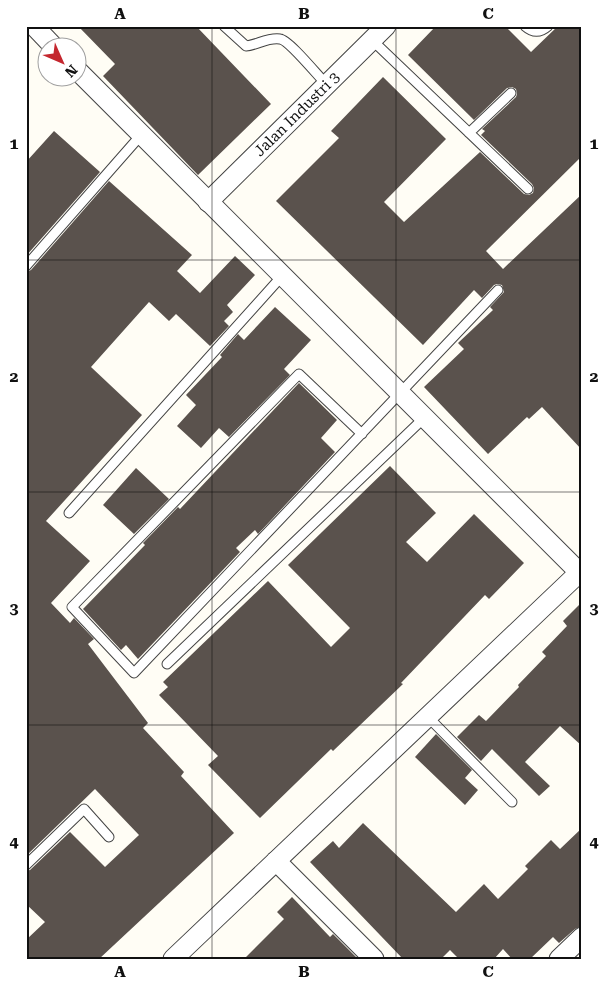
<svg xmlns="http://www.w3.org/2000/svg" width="608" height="985" viewBox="0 0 608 985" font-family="'Roboto Serif',serif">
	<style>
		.building { fill: #5a524d }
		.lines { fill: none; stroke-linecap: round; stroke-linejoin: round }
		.service-casing { stroke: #444; stroke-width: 11 }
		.minor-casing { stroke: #444; stroke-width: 21 }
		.service { stroke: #fff; stroke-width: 9 }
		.minor { stroke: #fff; stroke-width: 19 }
		.grid { fill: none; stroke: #111; stroke-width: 1; stroke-opacity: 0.55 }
		.labels { text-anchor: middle; stroke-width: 5; stroke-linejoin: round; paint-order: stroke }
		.street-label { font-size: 15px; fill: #111; stroke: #fff }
		.neatline { fill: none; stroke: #111; stroke-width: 2 }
		.grid-label { font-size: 16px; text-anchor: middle; font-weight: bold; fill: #111 }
	</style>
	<rect width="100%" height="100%" fill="#fffdf5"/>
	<path class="building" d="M78 26H196L271 104 198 175 103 76 115 64Z
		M436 26H505L531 52 558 26H582V156L486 251 503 269 582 194V450L542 407 529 419 527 417 488 454 424 387 464 349 458 343 493 310 490 307 504 292 502 285 497 284 494 285 482 298 474 290 423 345 276 201 339 138 331 131 383 77 446 139 384 202 404 222 480 152 524 194 529 195 533 193 534 188 532 184 481 135 485 131 482 129 516 97 517 94 516 89 512 87 507 88 474 120 408 55Z
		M54 131 100 172 26 256V162Z
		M109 181 192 255 177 271 200 293 235 256 255 275 227 305 233 312 224 321 229 326 210 346 176 314 169 321 149 302 91 367 142 415 46 521 90 561 51 603 70 623 74 618 94 639 88 644 148 723 143 728 184 772 181 776 234 833 99 959H26V940L45 922 26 904V871L30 870 70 832 105 867 139 835 95 789 26 856V272L31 270Z
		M275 307 311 340 284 369 290 375 229 437 219 428 201 448 177 426 196 405 186 395 222 357 220 355 238 334 244 340Z
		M299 383 337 420 321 438 335 452 258 534 255 530 236 548 240 552 138 659 126 645 121 650 83 609 145 545 143 543 178 507 180 509Z
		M390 466 436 513 406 542 427 562 474 514 524 563 489 599 485 595 401 683 403 684 333 751 331 749 260 818 208 765 218 756 159 695 168 687 163 682 268 581 331 647 350 628 288 565Z
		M136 468 169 499 134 534 103 505Z
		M582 602V746L560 726 525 762 550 786 539 796 492 749 481 761 457 737 479 715 486 721 519 687 518 685 546 656 542 652 567 626 563 621Z
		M436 734 472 770 465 778 478 790 465 805 415 757Z
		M363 823 456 912 484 884 498 899 528 869 525 866 551 840 560 849 582 828V926L575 929 559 943 553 937 530 959H512L503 949 494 959H459L450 950 441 959H403L310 862 333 841 339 848Z
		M292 897 330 937 333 934 358 959H244L284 919 277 912Z"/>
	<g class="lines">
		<defs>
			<path id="service" d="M224 26 246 46C257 45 268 37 280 39 289 40 318 76 327 85
				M525 26C533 33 540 33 548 26
				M372 40 528 189
				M469 133 511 93
				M26 266 141 135
				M362 434 299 374 72 607 134 673 498 290
				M69 513 282 276
				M167 664 424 418
				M428 717 512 802
				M26 865 84 809 109 837"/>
			<g id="minor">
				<path d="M34 26 55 48"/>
				<path d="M78 71 582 575"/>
				<path id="s1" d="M208 202 386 26"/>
				<path d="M276 861 374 959"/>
				<path d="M173 959 582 570"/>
				<path d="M559 959 582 937"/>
			</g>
		</defs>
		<use href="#service" class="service-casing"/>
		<use href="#minor" class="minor-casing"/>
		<use href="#service" class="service"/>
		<use href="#minor" class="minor"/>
	</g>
	<path class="grid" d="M212 26V959M396 26V959M26 260H582M26 492H582M26 725H582"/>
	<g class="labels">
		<g class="street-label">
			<text dy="5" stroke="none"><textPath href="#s1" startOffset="125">Jalan Industri 3</textPath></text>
		</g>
	</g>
	<rect width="608" height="985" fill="none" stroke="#ffffff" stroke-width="55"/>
	<g transform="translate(62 62) rotate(135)"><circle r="24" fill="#ffffff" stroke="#a0a0a0"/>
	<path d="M0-4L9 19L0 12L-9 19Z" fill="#c4262e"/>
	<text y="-8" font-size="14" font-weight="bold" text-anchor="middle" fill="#111111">N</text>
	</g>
	<rect x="28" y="28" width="552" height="930" class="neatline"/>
	<g class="grid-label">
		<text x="120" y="19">A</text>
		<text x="304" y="19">B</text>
		<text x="488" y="19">C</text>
		<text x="14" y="149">1</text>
		<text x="594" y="149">1</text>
		<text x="14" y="382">2</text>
		<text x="594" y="382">2</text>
		<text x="14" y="614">3</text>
		<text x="594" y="614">3</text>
		<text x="14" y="847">4</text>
		<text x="594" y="847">4</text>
		<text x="120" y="977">A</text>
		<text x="304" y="977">B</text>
		<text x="488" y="977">C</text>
	</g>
</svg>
